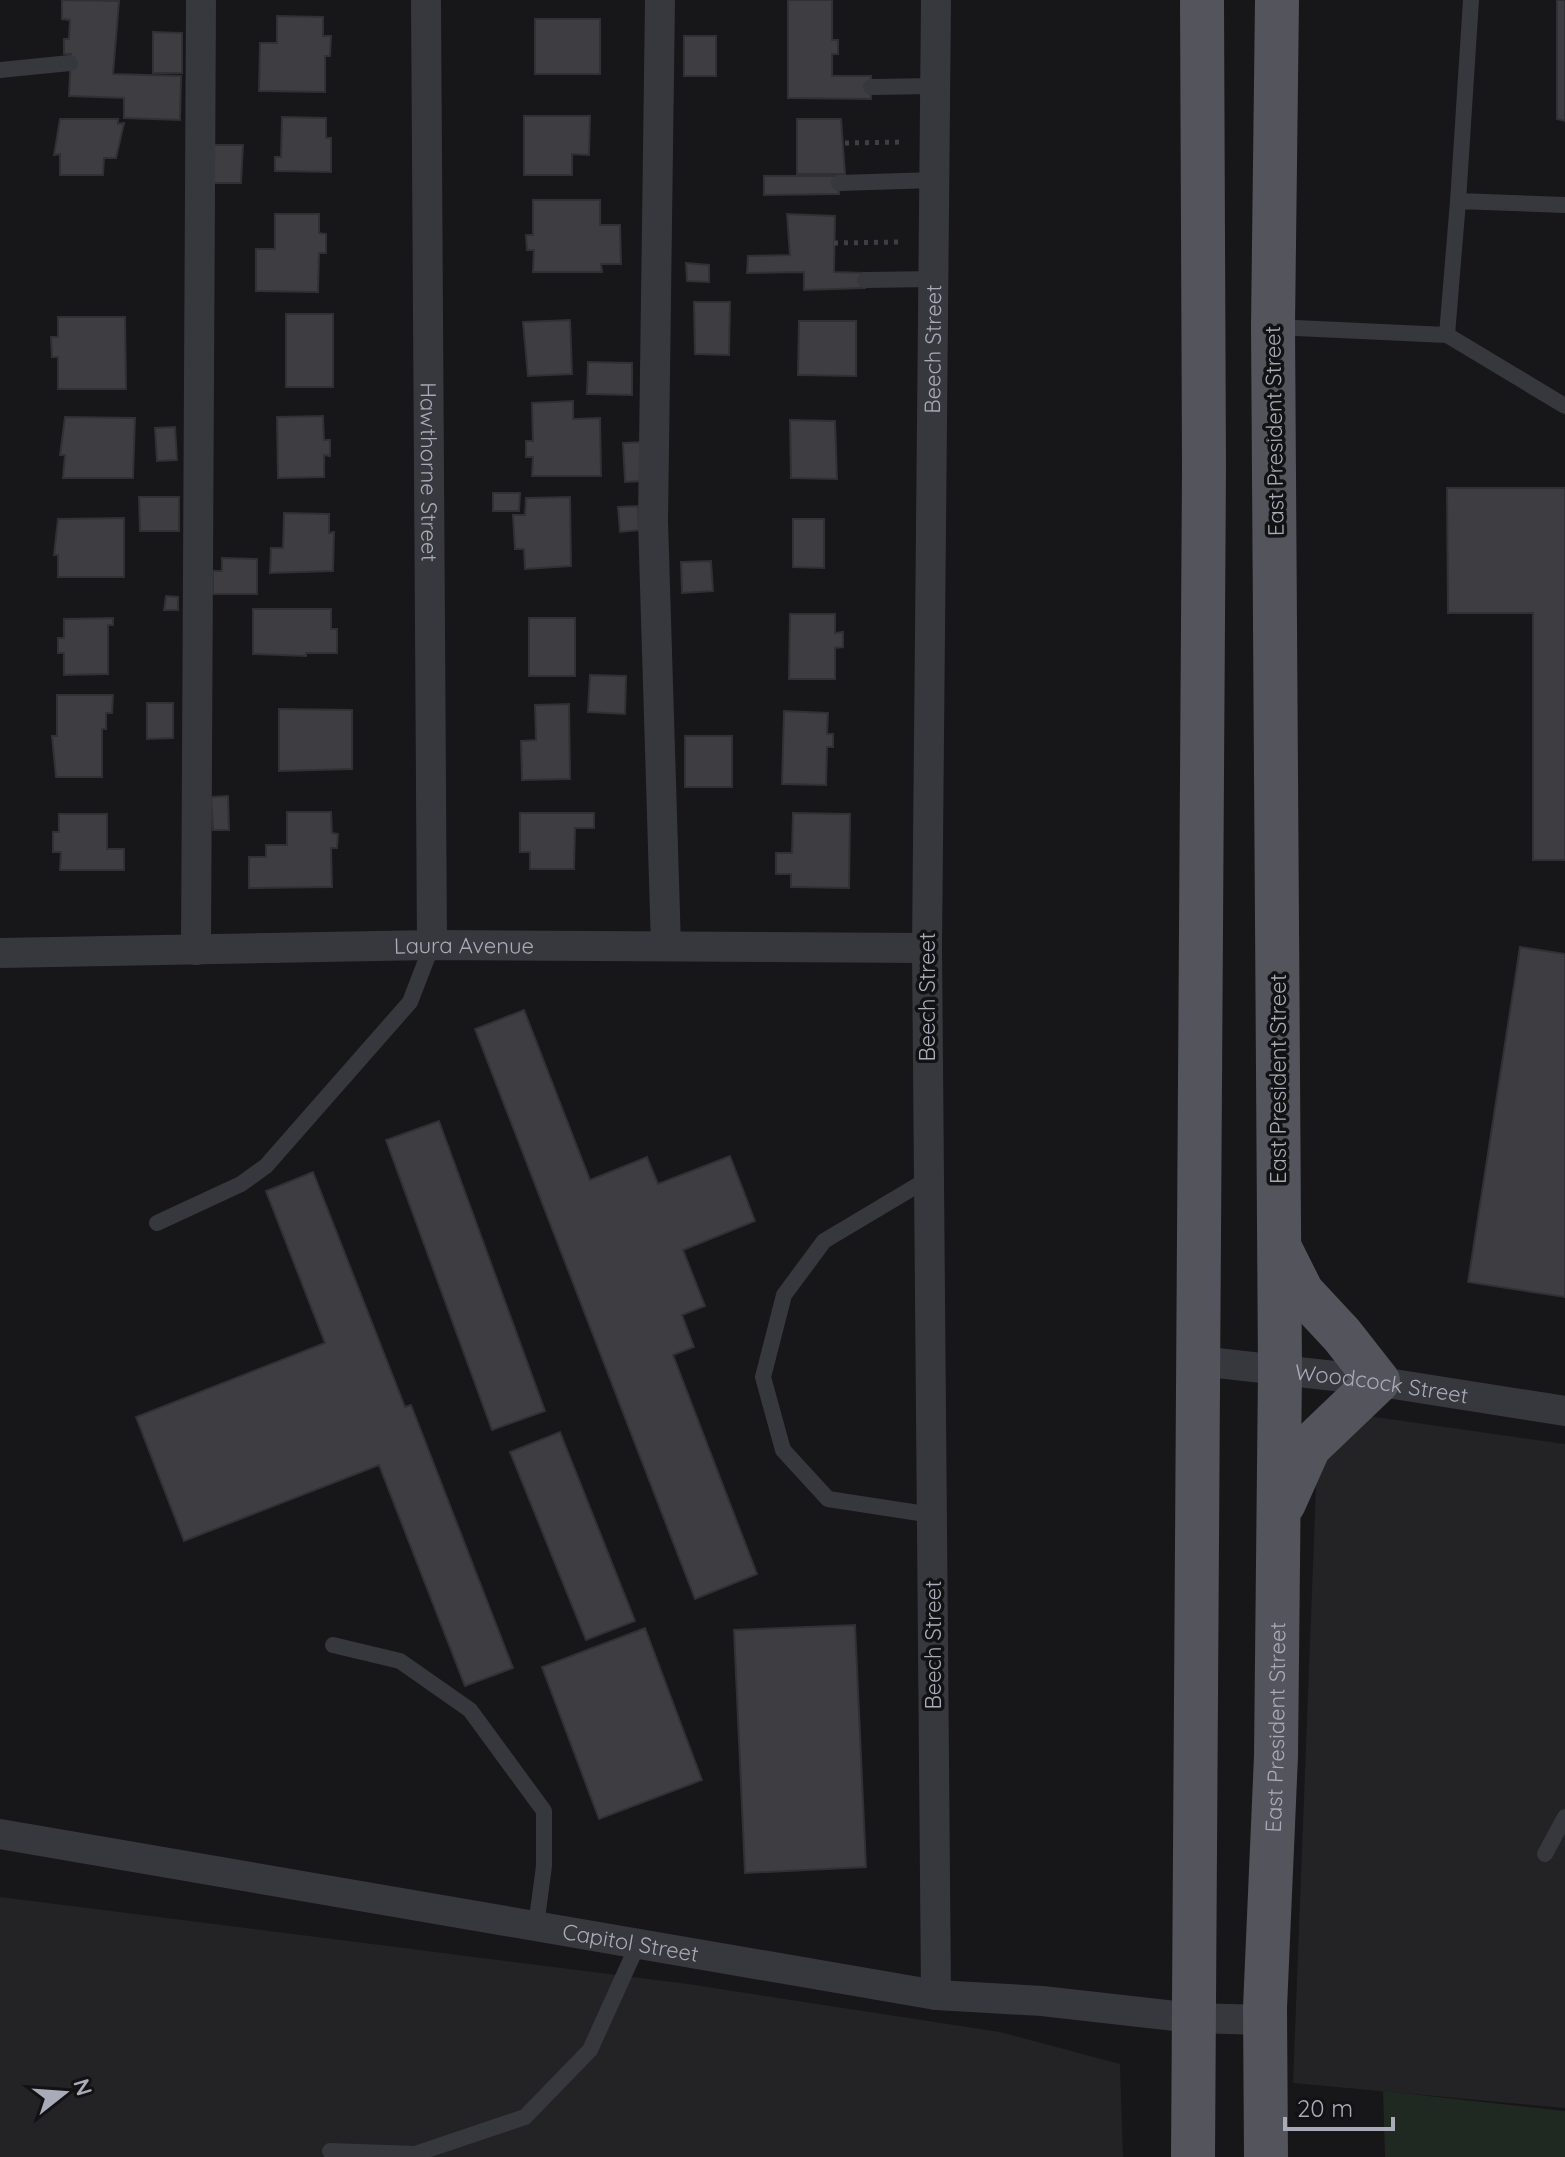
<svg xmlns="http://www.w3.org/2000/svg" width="1565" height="2157" viewBox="0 0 1565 2157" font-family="Quicksand,sans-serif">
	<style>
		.built { fill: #232225 }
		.green { fill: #202822 }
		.building { fill: #3e3e42; stroke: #313034; stroke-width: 2 }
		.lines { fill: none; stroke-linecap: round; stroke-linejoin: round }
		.path { stroke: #3d3f44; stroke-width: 5; stroke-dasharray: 4 6; stroke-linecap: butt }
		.service { stroke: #37383d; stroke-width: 16 }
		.minor { stroke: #37383d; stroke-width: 30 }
		.primary { stroke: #53545c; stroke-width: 44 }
		.labels { text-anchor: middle; stroke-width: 7; stroke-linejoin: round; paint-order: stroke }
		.street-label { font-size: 22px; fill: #a9abb8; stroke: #121113 }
	</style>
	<rect width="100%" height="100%" fill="#171618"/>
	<path class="built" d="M1319 1409 1565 1444V2108L1293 2083Z
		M0 1897 688 1984 1000 2032 1120 2064 1123 2157H0Z"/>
	<path class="green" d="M1383 2091 1565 2111V2157H1385Z"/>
	<path class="building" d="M62 0 119 1 113 74 181 76 180 120 124 118V98L69 96 71 54H64V39H69L70 20 62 19Z
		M788 0H832V40H838V54H832V76H871V99L788 98Z
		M1557 0H1565V121L1557 119Z
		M277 16 323 17V36H331L330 56H325V92L259 91 260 43H277Z
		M535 19H600V74H535Z
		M153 32 182 33V73H153Z
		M684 36H716V76H684Z
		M524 116H590L589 155 572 154V175H524Z
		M282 117 326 118V138H331V172L275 171V157H281Z
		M60 119H118V124L124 123 116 158H104L103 175H60V154L54 155Z
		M797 119H841L845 174H797Z
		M211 145H243L241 183H211Z
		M764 176H839V194L764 195Z
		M533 200H600V225H620L621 264H601L602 272H533L534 250H527L526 235H533Z
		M275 214H319V233L326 234V253H319L318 292 256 291V249H275Z
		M787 214 835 216 834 272 865 273V288L804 290V272L747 273 748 256 790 255Z
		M686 263 709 265V282L687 281Z
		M694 302H730L729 355 695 354Z
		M286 314H333V387H286Z
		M58 317H125L126 389H58V357H52L51 337H58Z
		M570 320 572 374 528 376 523 322Z
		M799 321H856V376L798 375Z
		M588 362 632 363V395L587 394Z
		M573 401V419L600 418 601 476H532L533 457H526V441H533L532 403Z
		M323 416 324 440H330V456L324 455V477L278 478 277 417Z
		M65 417 135 418 133 478H63L65 455H60Z
		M790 420 835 421 837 479 791 478Z
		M175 427 177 460 157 461 155 428Z
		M641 442 643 481 625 482 623 443Z
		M1447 488H1565V860H1533V613H1448Z
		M493 493H520L519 511H493Z
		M139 497H179V531H140Z
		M570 497 571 566 525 569 524 549H515L513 515H525L526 498Z
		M638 506 639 530 620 532 618 507Z
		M284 513 329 514V533L334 532 333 571 270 573 271 548H283Z
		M124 518V577H58V555H54L58 519Z
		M793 519H824V568L793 567Z
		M222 558 257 559V594H213V571H222Z
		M711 561 713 591 682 593 681 562Z
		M166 596 178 597V610H164Z
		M253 609H331V629H337V653H306V656L253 654Z
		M790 614H835V633L843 632V647L835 648V679H789Z
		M113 618V625H108V674L64 675V653H58V638H64V619Z
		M529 618H575V676H529Z
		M590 675 626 676 625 714 588 712Z
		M57 695H113L112 713H106V729H102V777H56L52 736H57Z
		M147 703H173V738L147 739Z
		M569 704 570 779 522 780 521 741 536 740 535 705Z
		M279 709 352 710V769L279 771Z
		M784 711 828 713 827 734H833V747H827L826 785 782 784Z
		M685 736H732V787H685Z
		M228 796 229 830H213L211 797Z
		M287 812H331L332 833 338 834 337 848H331L332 887 249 888V857H266V845H287Z
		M520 813H594V828H575L574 869H530V852H520Z
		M793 813 850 814 849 888 791 887V874H776V853H792Z
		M59 814H107V849H124V870H60L61 852H53V832H59Z
		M1520 947 1565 954V1297L1468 1282Z
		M524 1010 590 1180 647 1157 658 1184 730 1156 755 1221 683 1250 705 1306 682 1315 694 1347 673 1355 757 1574 695 1599 475 1029Z
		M439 1121 545 1411 492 1430 386 1140Z
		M313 1172 405 1407 411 1405 513 1668 465 1686 379 1465 184 1541 136 1417 325 1343 266 1191Z
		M560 1432 635 1621 586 1640 510 1452Z
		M855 1625 866 1867 745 1873 734 1630Z
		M645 1628 702 1780 599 1819 542 1667Z"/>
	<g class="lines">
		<path class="path" d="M845 143 904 142
			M834 243 901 242"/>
		<path class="service" d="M1471 0 1458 201 1565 205
			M0 70 70 63
			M871 87 935 86
			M839 183 935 180
			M865 280 933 279
			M1274 327 1447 335 1565 406
			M1447 335 1458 201
			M928 1179 824 1241 784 1295 763 1377 783 1450 828 1499 932 1515
			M157 1223 241 1184 266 1166 410 1002 432 945
			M333 1645 400 1661 470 1710 544 1811V1866L536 1926
			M1545 1854 1565 1817
			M330 2151 415 2154 525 2117 590 2050 638 1944"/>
		<g class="minor">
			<path id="s1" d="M426 0 432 945"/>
			<path d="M660 0 653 521 666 946"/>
			<path d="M196 950 201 0"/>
			<path id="s2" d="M0 953 432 945 927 948"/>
			<path id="s3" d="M1199 1361 1362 1379 1565 1411"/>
			<path id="s4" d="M0 1834 936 1995 1042 2001 1193 2018 1266 2020"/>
			<path id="s5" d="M936 1995 927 948 936 0"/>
		</g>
		<g class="primary">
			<path d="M1280 1248 1302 1292 1342 1335 1378 1381 1309 1447 1284 1503"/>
			<path d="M1193 2157 1204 468 1202 0"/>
			<path id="s6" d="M1266 2157 1265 2008 1276 1756 1280 1371 1273 326 1277 0"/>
		</g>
	</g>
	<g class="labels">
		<g class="street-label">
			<text dy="8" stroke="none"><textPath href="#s5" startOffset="1646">Beech Street</textPath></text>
			<text transform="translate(1274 431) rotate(-91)" y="8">East President Street</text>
			<text dy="8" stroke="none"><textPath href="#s1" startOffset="472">Hawthorne Street</textPath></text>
			<text dy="8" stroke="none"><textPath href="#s2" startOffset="464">Laura Avenue</textPath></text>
			<text transform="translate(927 997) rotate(-90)" y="8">Beech Street</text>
			<text transform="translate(1278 1079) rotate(-90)" y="8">East President Street</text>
			<text dy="8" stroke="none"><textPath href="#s3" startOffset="184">Woodcock Street</textPath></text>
			<text transform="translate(933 1645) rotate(-90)" y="8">Beech Street</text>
			<text dy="8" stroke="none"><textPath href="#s6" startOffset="430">East President Street</textPath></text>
			<text dy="8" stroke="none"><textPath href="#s4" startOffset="640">Capitol Street</textPath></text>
		</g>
	</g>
	<g transform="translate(64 2093) rotate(73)" stroke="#121113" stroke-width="6" paint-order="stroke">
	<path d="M0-6L14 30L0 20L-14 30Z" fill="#a9abb8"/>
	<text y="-12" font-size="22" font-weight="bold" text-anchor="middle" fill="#a9abb8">N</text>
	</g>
	<path d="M1285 2117v12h108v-12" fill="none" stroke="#a9abb8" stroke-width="4"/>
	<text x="1297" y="2117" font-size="24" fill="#a9abb8" stroke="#121113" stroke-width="6" paint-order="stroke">20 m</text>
</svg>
